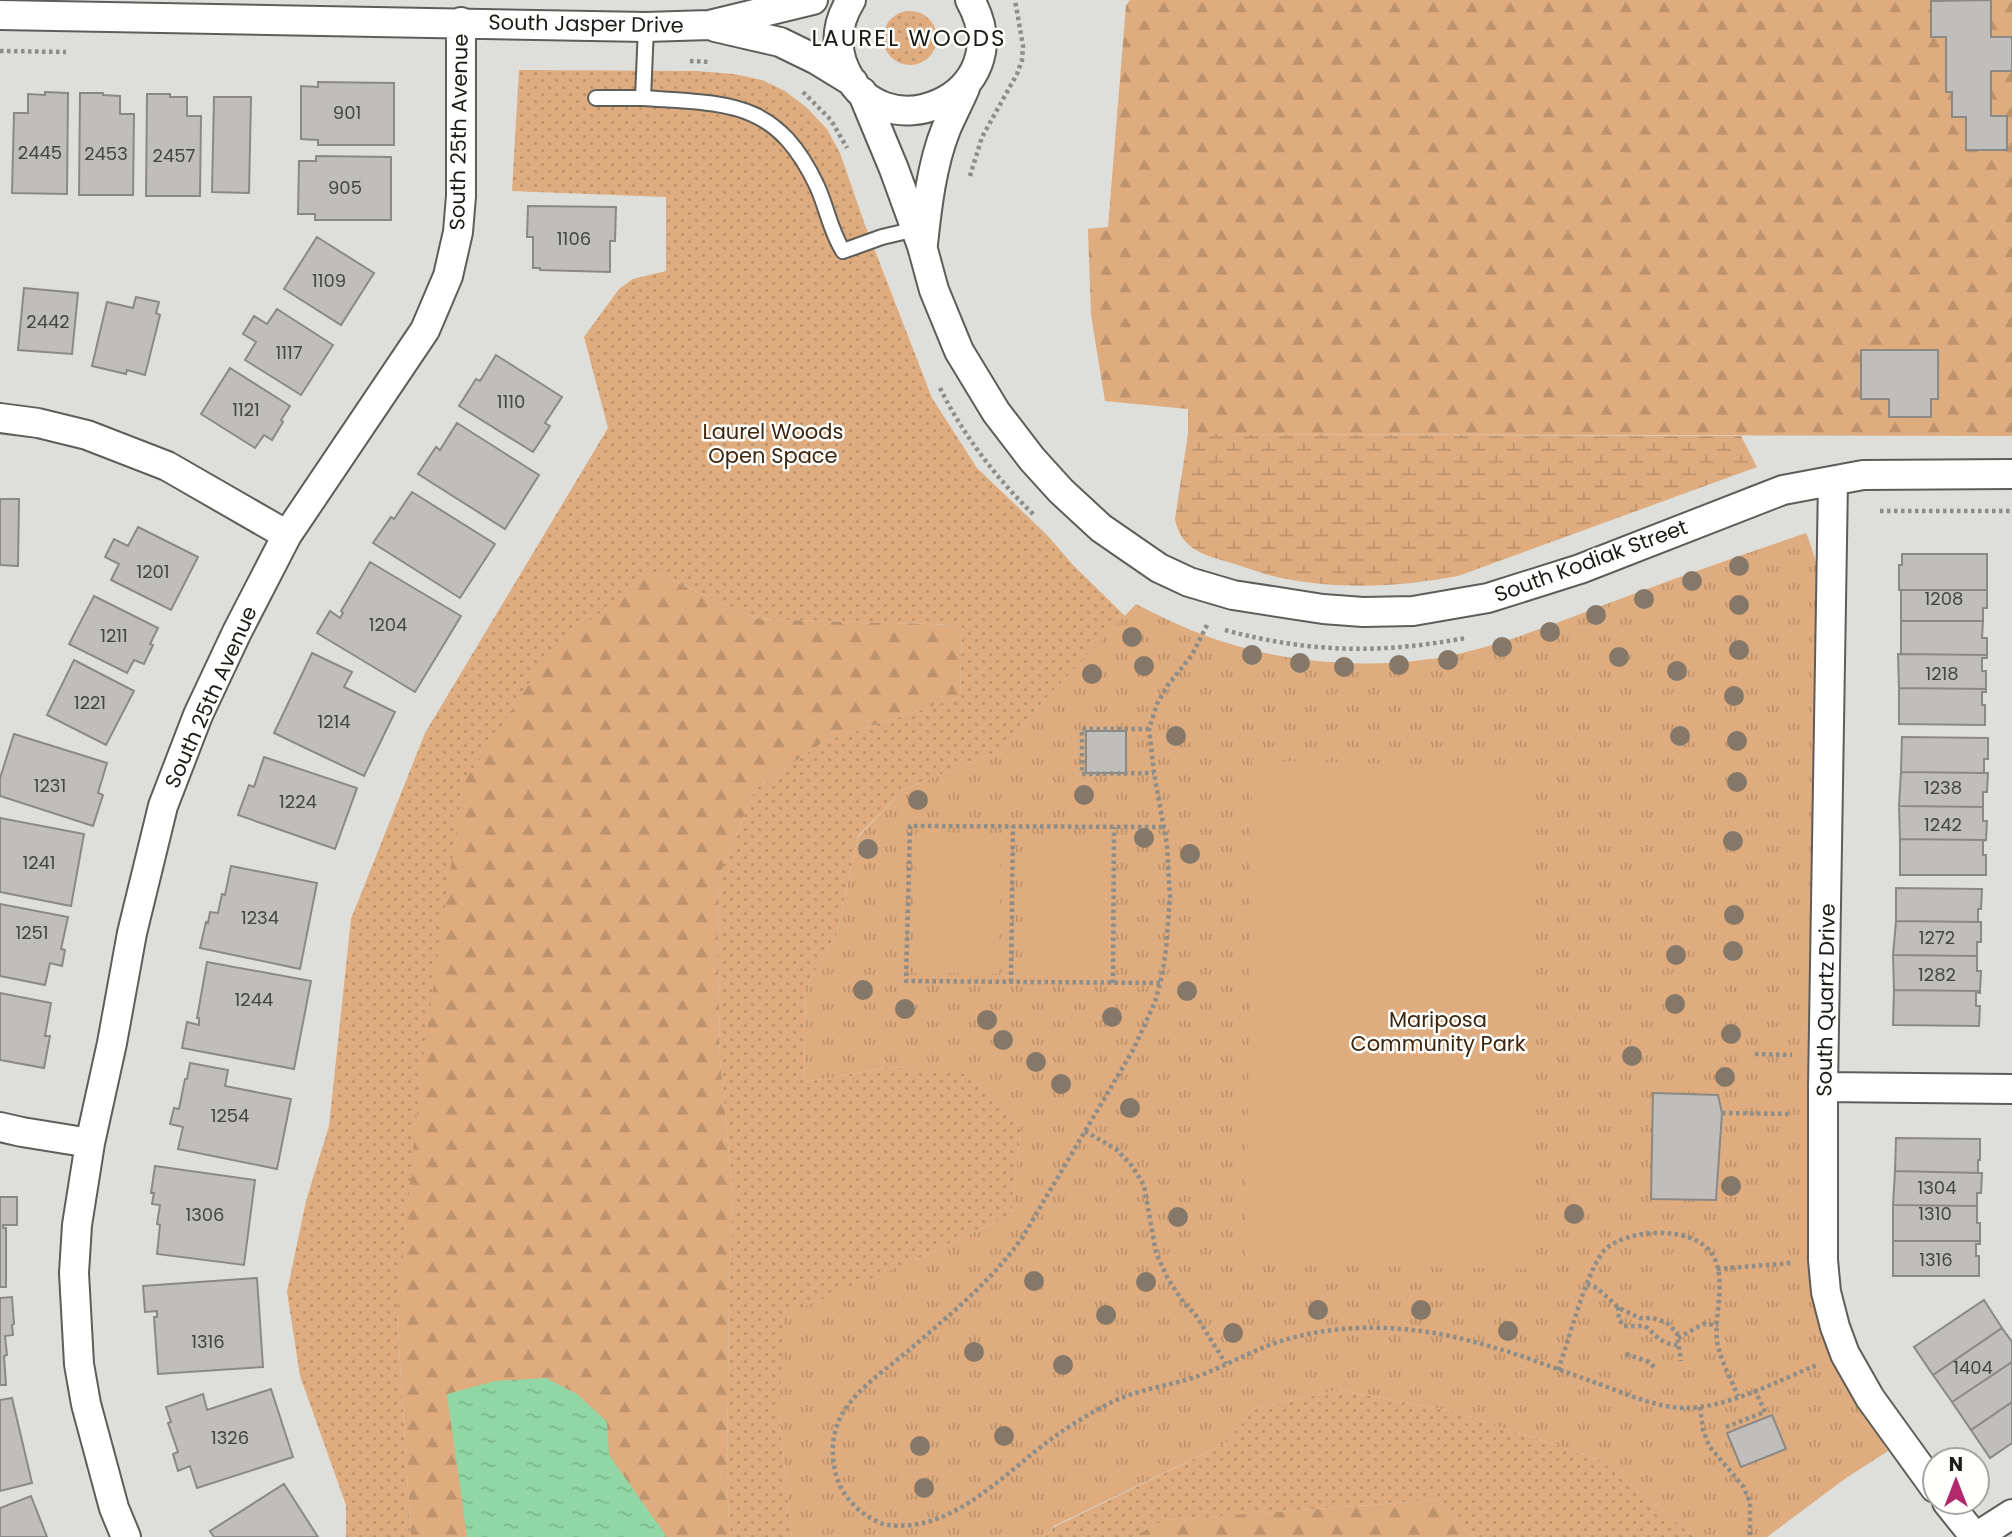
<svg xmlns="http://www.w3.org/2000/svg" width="2012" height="1537" viewBox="0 0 2012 1537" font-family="Poppins,sans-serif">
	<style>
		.grass { fill: url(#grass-dots) }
		.forest { fill: url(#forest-firs) }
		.wetland { fill: url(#wetland-marsh) }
		.park { fill: url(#park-tufts) }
		.garden { fill: #deac7e }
		.water { fill: url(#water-ripples) }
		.building { fill: #c0beba; stroke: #8b8985; stroke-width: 2 }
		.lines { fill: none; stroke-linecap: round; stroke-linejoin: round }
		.service-casing { stroke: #5d5d59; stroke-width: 18 }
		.minor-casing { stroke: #5d5d59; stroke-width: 32 }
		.path { stroke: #8d8d8a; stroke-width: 4.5; stroke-dasharray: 3.5 3.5; stroke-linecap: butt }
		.service { stroke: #fff; stroke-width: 14 }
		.minor { stroke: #fff; stroke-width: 28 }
		.tree { fill: #867869 }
		.labels { text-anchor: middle; stroke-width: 5; stroke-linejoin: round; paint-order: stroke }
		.number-label { font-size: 18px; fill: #444441 }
		.street-label { font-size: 21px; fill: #1b1b19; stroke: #fffffe }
		.park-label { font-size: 21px; fill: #3e250d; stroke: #fffffe }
		.neighbourhood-label { font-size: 23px; letter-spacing: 2px; fill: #1b1b19; stroke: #fffffe }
	</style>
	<defs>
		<pattern id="grass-dots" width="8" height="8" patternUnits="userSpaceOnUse" patternTransform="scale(1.75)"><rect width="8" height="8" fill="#deac7e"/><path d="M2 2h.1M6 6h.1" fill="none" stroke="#be936c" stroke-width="1.8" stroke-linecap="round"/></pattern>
		<pattern id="forest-firs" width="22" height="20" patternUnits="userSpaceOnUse" patternTransform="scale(1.75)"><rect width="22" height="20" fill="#deac7e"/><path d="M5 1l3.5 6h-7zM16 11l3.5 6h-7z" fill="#be936c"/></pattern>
		<pattern id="wetland-marsh" width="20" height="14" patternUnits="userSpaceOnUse" patternTransform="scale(1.75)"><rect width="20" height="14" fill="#deac7e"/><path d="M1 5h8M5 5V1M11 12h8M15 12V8" fill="none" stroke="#be936c"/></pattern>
		<pattern id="park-tufts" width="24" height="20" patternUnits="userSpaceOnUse" patternTransform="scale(1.75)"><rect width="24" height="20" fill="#deac7e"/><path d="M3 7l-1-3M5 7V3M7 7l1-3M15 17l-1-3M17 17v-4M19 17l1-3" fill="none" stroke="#be936c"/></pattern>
		<pattern id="water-ripples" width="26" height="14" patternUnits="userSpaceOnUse" patternTransform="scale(1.75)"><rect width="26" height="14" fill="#90d7a5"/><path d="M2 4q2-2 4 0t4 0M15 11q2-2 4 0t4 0" fill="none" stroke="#7cb88d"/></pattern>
	</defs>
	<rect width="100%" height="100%" fill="#dededa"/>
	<path class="grass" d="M883 38a27 27 0 1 1 54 0a27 27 0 1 1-54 0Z
		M519 70 696 71 734 74 762 80 785 91 806 107 827 129 840 153 865 225 932 398 977 468 1047 535 1073 565 1125 616 1037 708 1006 748 903 790 858 836 837 934 806 986 804 1082 892 1067 974 1074 1021 1127 1011 1215 915 1260 779 1414 792 1537H730L727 1486 729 1290 733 1195 720 1060 718 959 719 877 755 789 825 741 960 697 962 625 757 619 653 572 397 1314 411 1537H346V1505L300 1376 287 1292 306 1201 329 1126 351 919 425 733 608 428 584 337 619 289 633 279 666 271V197L512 191Z
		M1339 1390 1452 1411 1600 1460 1695 1537H1474L1438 1500 1165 1520 1133 1537H1045L1054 1527 1226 1443 1253 1409Z"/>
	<path class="forest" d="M1130 0H2012V436L1188 434V409L1105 401 1091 315 1088 229 1108 227 1126 5Z
		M653 572 757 619 962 625 960 697 825 741 755 789 719 877 718 959 720 1060 733 1195 729 1290 727 1486 730 1537H411L397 1314 421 1072 463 784 551 650Z
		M1438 1500 1474 1537H1133L1164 1520Z"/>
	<path class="wetland" d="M1188 434 1741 436 1757 467 1458 576C1399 587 1341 590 1281 578 1266 575 1250 569 1235 564 1207 556 1181 551 1175 519Z"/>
	<path class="park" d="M1806 533C1813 550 1824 579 1816 596L1812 941 1808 1127V1256L1815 1297 1855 1398 1888 1451 1846 1478 1767 1537H1695L1600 1460 1452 1411 1339 1390 1253 1409 1226 1443 1054 1526 1045 1537H792L779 1414 784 1315 915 1260 1011 1215 1021 1127 974 1075 892 1067 804 1082 806 986 837 934 858 837 903 790 1006 748 1037 708 1136 604C1161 617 1197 634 1224 642 1297 666 1396 671 1470 651 1525 637 1578 614 1631 595 1689 573 1748 553 1806 533Z"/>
	<path class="garden" d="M1252 760 1534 768 1526 1269 1246 1264Z
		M916 832 1001 833 999 974 914 973Z
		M1024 834 1109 835 1107 975H1022Z"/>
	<path class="water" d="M546 1378 577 1394 607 1422 609 1455 667 1537H467L447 1394 495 1381Z"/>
	<path class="building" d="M1991 0V37H2012V71H1991V116H2007V150H1966V117H1952V92H1946V37H1931V1Z
		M318 82 394 83V145H318V140L301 139V86L318 87Z
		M45 92 68 93 67 194 12 193 14 113H28V94L45 95Z
		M80 93H103V95L120 96V114H134L133 195H79Z
		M147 94H170V97H187V116H201L200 196H146Z
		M214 97H251L249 193 212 192Z
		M316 156 391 157V220H315V214H298L299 161H316Z
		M528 206 616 207 615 241H610V272L540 270V268H533V237H527Z
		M317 237 374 273 341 325 284 289Z
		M24 288 78 293 72 354 18 350Z
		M136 297 159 302 156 313 160 315 145 375 127 370 126 374 92 366 107 302 133 308Z
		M277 309 333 345 301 395 245 360 256 342 243 334 254 316 267 324Z
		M1861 350H1938V399H1931V417H1889V399H1861Z
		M496 355 562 397 545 423 550 426 533 452 459 406 476 379 480 381Z
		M230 368 290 406 281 420 283 422 272 440 264 435 255 448 201 414Z
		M457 423 539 475 505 529 418 474 436 447 440 450Z
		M412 492 495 544 460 598 373 543 391 517 394 519Z
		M0 499H19L18 566 0 565Z
		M138 527 198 557 171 610 111 580 119 564 105 557 114 539 128 546Z
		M1902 554H1987V590H1899V565H1902Z
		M370 562 461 616 415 692 317 633 330 611 340 618 343 613 341 611Z
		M1901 590H1987V608H1983V621H1901Z
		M94 596 158 628 150 644 153 645 144 664 134 660 127 673 69 644Z
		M1901 621H1983L1982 638H1987V655L1901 654Z
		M312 653 352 672 344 687 395 712 364 776 274 733Z
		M1898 654 1987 655V658H1982V671H1986V689L1899 688Z
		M74 660 134 691 106 745 47 715Z
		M1899 688 1986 689V692H1982V705H1985V725L1899 724Z
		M1086 731H1126V773H1086Z
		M14 734 107 763 98 793 103 795 93 826 0 796V778Z
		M1902 737 1988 738V759H1984V773L1901 772Z
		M264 757 357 788 335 849 238 815 249 785 254 787Z
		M1901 772 1988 773 1987 792H1983V807L1899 806Z
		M1899 806 1983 807V821H1987L1986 840 1900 839Z
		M0 818 84 834 71 906 0 892Z
		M1900 839 1986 840 1983 841V855H1986V875H1900Z
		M231 866 317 883 300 969 200 948 206 922 208 923 210 912 218 913 222 894 225 895Z
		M1896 888 1982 889 1981 909H1978V922L1896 921Z
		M0 904 68 917 61 949 65 950 62 966 50 963 45 985 0 976Z
		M1896 921 1981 922V942H1977V956L1893 955Z
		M1893 955 1977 956V971H1981L1980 991 1894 990Z
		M207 962 311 981 294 1069 182 1048 187 1022 199 1025V1018H197Z
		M1894 990 1980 991V993L1976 992V1006H1980L1979 1026 1893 1025Z
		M0 993 51 1003 45 1036H50L44 1068 0 1060Z
		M190 1063 228 1070 225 1086 291 1099 277 1169 178 1149 183 1127 170 1124 174 1108 179 1109 185 1079H187Z
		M1653 1093 1718 1095 1722 1113 1716 1200 1651 1199Z
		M1896 1138 1980 1139V1160H1978V1173L1895 1171Z
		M155 1166 255 1180 244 1265 157 1254 160 1225 157 1224 160 1205 152 1204 154 1193H151Z
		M1895 1171 1982 1173 1981 1193H1977V1206L1893 1205Z
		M0 1197H17V1225H3V1228H6V1287H0Z
		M1893 1205 1977 1206V1223H1980V1241H1893Z
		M1893 1241H1980V1244H1976V1256H1979V1276H1893Z
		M257 1278 263 1367 158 1374 154 1317H157V1311L145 1312 143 1286Z
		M12 1297 14 1324 12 1325 13 1335 5 1336 7 1355 4 1356 6 1385H0V1298Z
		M1984 1300 2002 1328 1933 1375 1914 1347Z
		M2002 1328 2012 1342V1362L1952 1402 1933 1375Z
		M2012 1362V1402L1971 1430 1952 1402Z
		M271 1389 293 1457 197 1488 190 1466 178 1471 173 1454 178 1452 168 1423 171 1422 166 1407 203 1394 207 1410Z
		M12 1398 32 1483 0 1491V1400Z
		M2012 1402V1443L1990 1458 1971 1430Z
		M1772 1415 1786 1449 1741 1467 1727 1433Z
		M284 1484 318 1537H214L210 1531Z
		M31 1496 47 1537H0V1508Z"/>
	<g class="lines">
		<defs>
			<path id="service" d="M646 27 643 98C728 104 776 99 817 186 827 208 830 230 843 251L882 237 916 229
				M596 98H643"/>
			<path id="minor" d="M851 0C839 19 835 40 842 62 877 159 1024 96 970 0
				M0 15 646 27 709 25 813 0
				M715 27 780 42 817 60 853 82
				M862 92 894 169 922 246 934 290 959 351 996 412 1032 459 1061 491 1101 528 1159 568 1189 582 1233 595 1323 609 1363 612 1413 611 1488 598 1580 569 1783 490 1863 475 2012 474
				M923 244C927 206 932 164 946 129 952 115 959 102 965 88
				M0 418 38 423 87 435 167 466 287 535
				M1833 481 1823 1087V1260L1826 1292 1835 1327 1845 1354 1870 1398 1935 1488
				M1823 1087 2012 1089
				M0 1127 22 1132 90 1143
				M1947 1502 1975 1537
				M126 1537 114 1508 86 1404 79 1364 74 1273 77 1225 90 1143 112 1043 132 933 163 806 198 715 237 632 287 535 425 330 448 276 458 232 461 196V22
				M1976 1537 2012 1514"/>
		</defs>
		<use href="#service" class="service-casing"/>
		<use href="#minor" class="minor-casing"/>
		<path class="path" d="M0 51 66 52
			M690 61 710 62
			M803 92 831 120 847 148
			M970 176 982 137 1017 74 1022 60 1023 46 1015 0
			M940 388C963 435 996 478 1034 515
			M1880 511H2012
			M1207 625 1192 655 1168 685 1157 704 1149 729 1154 773 1167 845 1170 897 1166 949 1162 976 1155 1002 1133 1050 1022 1238C991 1282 948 1316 908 1351 884 1371 853 1391 839 1420 830 1441 831 1467 841 1488 850 1504 866 1518 883 1524 950 1537 1005 1472 1054 1437 1071 1425 1090 1413 1108 1404 1136 1389 1171 1386 1201 1375 1225 1366 1248 1353 1272 1344 1337 1321 1412 1324 1478 1343 1517 1353 1554 1368 1591 1381 1619 1391 1656 1408 1685 1408 1728 1408 1777 1381 1817 1365
			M1225 630C1310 653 1379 654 1466 638
			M1149 729H1082V774L1154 773
			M1011 982 1013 826
			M1113 983 1114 827
			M1160 983 906 981 910 826 1164 827
			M1755 1054 1792 1055
			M1722 1113 1791 1114
			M1085 1131 1117 1150 1132 1166 1144 1185 1156 1253 1168 1279 1184 1303 1195 1314 1226 1364
			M1717 1269 1791 1263
			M1587 1284 1597 1288 1619 1308 1640 1318H1653L1667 1323 1677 1333 1681 1361
			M1618 1307 1619 1320 1624 1326H1645C1658 1337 1662 1345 1680 1345
			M1678 1338 1703 1324 1718 1325
			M1626 1354 1649 1362 1656 1369
			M1558 1370C1568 1344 1589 1260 1608 1247 1626 1234 1653 1231 1674 1234 1691 1236 1710 1244 1716 1262 1725 1287 1714 1317 1717 1341 1720 1360 1731 1379 1738 1396
			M1700 1407 1703 1430 1709 1446 1743 1486 1750 1502V1537
			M1726 1427 1765 1412 1755 1390"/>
		<use href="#service" class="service"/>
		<use href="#minor" class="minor"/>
	</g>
	<g class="tree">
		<circle cx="1739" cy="566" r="10"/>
		<circle cx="1692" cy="581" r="10"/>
		<circle cx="1644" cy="599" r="10"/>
		<circle cx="1739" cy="605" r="10"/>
		<circle cx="1596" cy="615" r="10"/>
		<circle cx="1550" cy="632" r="10"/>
		<circle cx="1132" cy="637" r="10"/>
		<circle cx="1502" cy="647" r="10"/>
		<circle cx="1739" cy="650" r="10"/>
		<circle cx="1252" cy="655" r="10"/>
		<circle cx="1619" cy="657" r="10"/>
		<circle cx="1448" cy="660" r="10"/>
		<circle cx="1300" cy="663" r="10"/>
		<circle cx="1399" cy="665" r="10"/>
		<circle cx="1144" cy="666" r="10"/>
		<circle cx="1344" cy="667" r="10"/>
		<circle cx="1677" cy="671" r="10"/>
		<circle cx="1092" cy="674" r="10"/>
		<circle cx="1734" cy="696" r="10"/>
		<circle cx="1176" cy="736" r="10"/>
		<circle cx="1680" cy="736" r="10"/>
		<circle cx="1737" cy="741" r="10"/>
		<circle cx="1737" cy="782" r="10"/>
		<circle cx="1084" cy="795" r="10"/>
		<circle cx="918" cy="800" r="10"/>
		<circle cx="1144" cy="838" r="10"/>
		<circle cx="1733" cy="841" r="10"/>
		<circle cx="868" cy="849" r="10"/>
		<circle cx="1190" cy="854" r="10"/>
		<circle cx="1734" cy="915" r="10"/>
		<circle cx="1733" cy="951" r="10"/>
		<circle cx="1676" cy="955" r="10"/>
		<circle cx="863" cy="990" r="10"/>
		<circle cx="1187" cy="991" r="10"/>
		<circle cx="1675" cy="1004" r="10"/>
		<circle cx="905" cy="1009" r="10"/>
		<circle cx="1112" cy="1017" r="10"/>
		<circle cx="987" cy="1020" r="10"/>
		<circle cx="1731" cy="1034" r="10"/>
		<circle cx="1003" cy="1040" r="10"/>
		<circle cx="1632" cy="1056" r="10"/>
		<circle cx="1036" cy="1062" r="10"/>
		<circle cx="1725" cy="1077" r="10"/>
		<circle cx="1061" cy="1084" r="10"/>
		<circle cx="1130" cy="1108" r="10"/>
		<circle cx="1731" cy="1186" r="10"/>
		<circle cx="1574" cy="1214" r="10"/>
		<circle cx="1178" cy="1217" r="10"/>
		<circle cx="1034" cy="1281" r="10"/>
		<circle cx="1146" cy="1282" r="10"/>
		<circle cx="1318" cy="1310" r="10"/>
		<circle cx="1421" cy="1310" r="10"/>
		<circle cx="1106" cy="1315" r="10"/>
		<circle cx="1508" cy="1331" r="10"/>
		<circle cx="1233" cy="1333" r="10"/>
		<circle cx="974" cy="1352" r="10"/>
		<circle cx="1063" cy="1365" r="10"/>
		<circle cx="1004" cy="1436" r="10"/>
		<circle cx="920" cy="1446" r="10"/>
		<circle cx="924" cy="1488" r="10"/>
	</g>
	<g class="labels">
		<g class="number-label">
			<text x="347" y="119">901</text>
			<text x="40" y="159">2445</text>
			<text x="106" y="160">2453</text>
			<text x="174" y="162">2457</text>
			<text x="345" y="194">905</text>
			<text x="574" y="245">1106</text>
			<text x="329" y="287">1109</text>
			<text x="48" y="328">2442</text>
			<text x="289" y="359">1117</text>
			<text x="511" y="408">1110</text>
			<text x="246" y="416">1121</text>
			<text x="153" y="578">1201</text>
			<text x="1944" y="605">1208</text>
			<text x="388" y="631">1204</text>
			<text x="114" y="642">1211</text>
			<text x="1942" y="680">1218</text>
			<text x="90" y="709">1221</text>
			<text x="334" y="728">1214</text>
			<text x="50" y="792">1231</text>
			<text x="1943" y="794">1238</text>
			<text x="298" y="808">1224</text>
			<text x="1943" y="831">1242</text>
			<text x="39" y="869">1241</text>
			<text x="260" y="924">1234</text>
			<text x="32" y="939">1251</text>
			<text x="1937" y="944">1272</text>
			<text x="1937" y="981">1282</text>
			<text x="254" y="1006">1244</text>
			<text x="230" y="1122">1254</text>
			<text x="1937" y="1194">1304</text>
			<text x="1935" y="1220">1310</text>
			<text x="205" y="1221">1306</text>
			<text x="1936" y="1266">1316</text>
			<text x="208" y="1348">1316</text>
			<text x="1973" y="1374">1404</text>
			<text x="230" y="1444">1326</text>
		</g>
		<g class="street-label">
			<text transform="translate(586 24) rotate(1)" y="7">South Jasper Drive</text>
			<text transform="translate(459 132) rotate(-89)" y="7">South 25th Avenue</text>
			<text transform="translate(1591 561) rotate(-20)" y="7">South Kodiak Street</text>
			<text transform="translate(211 697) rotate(-66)" y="7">South 25th Avenue</text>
			<text transform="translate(1826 1000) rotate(-89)" y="7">South Quartz Drive</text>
		</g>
		<g class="park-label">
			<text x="773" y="439">Laurel Woods<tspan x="773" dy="24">Open Space</tspan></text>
			<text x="1438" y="1027">Mariposa<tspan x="1438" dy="24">Community Park</tspan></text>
		</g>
		<g class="neighbourhood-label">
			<text x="909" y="46">LAUREL WOODS</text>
		</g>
	</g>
	<g transform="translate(1956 1481)"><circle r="33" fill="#fffffe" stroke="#a4a4a2" stroke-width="2"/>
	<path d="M0-5L12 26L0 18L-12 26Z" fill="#b22a6c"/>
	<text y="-10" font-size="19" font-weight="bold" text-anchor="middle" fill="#1b1b19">N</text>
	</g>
</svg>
